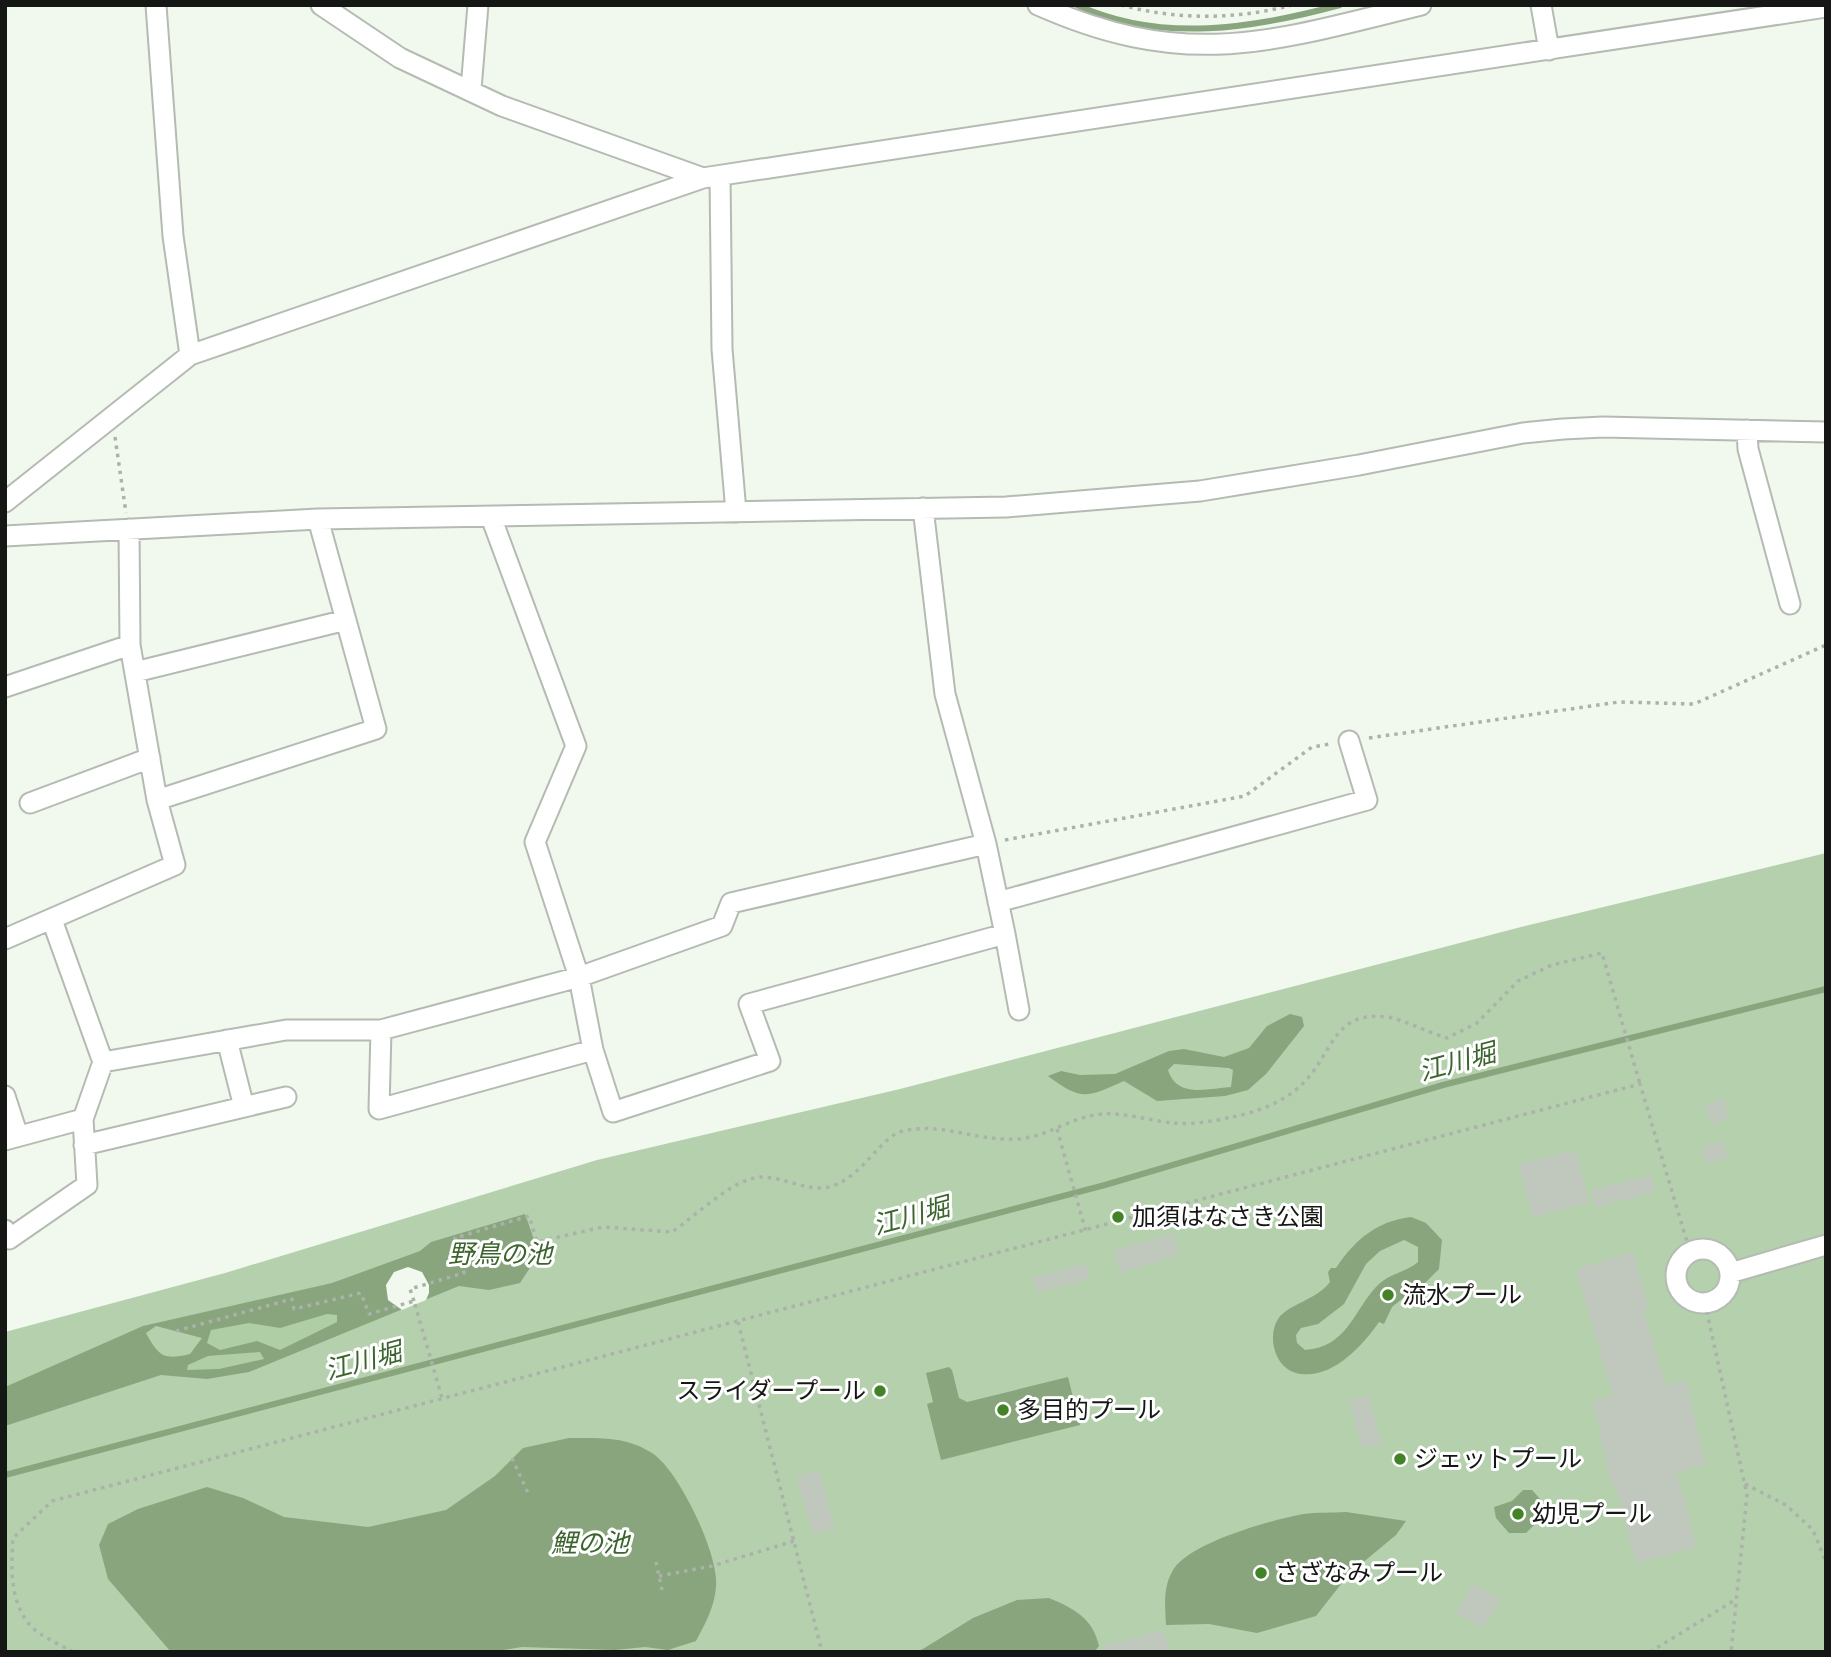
<svg xmlns="http://www.w3.org/2000/svg" width="1831" height="1657" viewBox="0 0 1831 1657" font-family="'Noto Sans','Noto Sans JP',sans-serif">
	<style>
		.green { fill: #b5d0ad }
		.forest { fill: #afcea5 }
		.water { fill: #88a57e; fill-rule: evenodd }
		.pier { fill: #f1f9ef }
		.lines { fill: none; stroke-linecap: round; stroke-linejoin: round }
		.stream { stroke: #88a57e; stroke-width: 6 }
		.building { fill: #c0c8be }
		.minor-casing { stroke: #b4bbb2; stroke-width: 23 }
		.path { stroke: #abb2a9; stroke-width: 3.5; stroke-dasharray: 3.5 5; stroke-linecap: butt }
		.minor { stroke: #fff; stroke-width: 19 }
		.poi-dot { fill: #418326; stroke: #fff; stroke-width: 2.5 }
		.labels { text-anchor: middle; stroke-width: 6; stroke-linejoin: round; paint-order: stroke }
		.poi-label { font-size: 24px; fill: #141713; stroke: #fff; text-anchor: start }
		.water-label { font-size: 26px; font-style: italic; fill: #3c642d; stroke: #fff }
	</style>
	<rect width="100%" height="100%" fill="#f1f9ef"/>
	<path class="green" d="M1826 853V1652H5V1332L225 1273 597 1160 900 1089 1521 927Z"/>
	<path class="forest" d="M327 1314 337 1315 338 1321 280 1350 257 1341 220 1350 207 1343 211 1330 249 1323 280 1328Z
		M260 1352 265 1359 219 1369 187 1370 188 1365 208 1356Z"/>
	<path class="water" d="M1290 1014 1302 1017 1304 1026 1266 1074 1248 1090 1225 1096 1157 1101 1124 1081C1086 1098 1082 1101 1048 1076L1061 1071 1080 1075 1115 1074 1169 1051 1184 1049 1224 1057 1249 1048 1267 1026ZM1174 1064 1229 1068 1233 1070 1231 1087C1206 1089 1177 1098 1168 1070Z
		M525 1214 539 1254 520 1283 489 1290 459 1286 249 1372 207 1379 161 1375 5 1426V1387L143 1326 332 1283 420 1251 431 1242ZM327 1314 337 1315V1322L280 1350 257 1341 220 1350 207 1343 211 1330 249 1323 280 1328ZM156 1326 202 1338 190 1354C164 1360 159 1357 146 1333ZM260 1352 264 1359 219 1369 187 1370 188 1365 208 1356Z
		M1411 1217 1426 1223 1442 1240 1439 1269 1423 1285 1408 1288V1294L1392 1307 1384 1324 1379 1322C1363 1345 1334 1378 1301 1374 1276 1372 1266 1338 1278 1319 1288 1304 1315 1301 1330 1282L1328 1272 1331 1268H1336C1354 1241 1376 1221 1411 1217ZM1404 1240 1418 1247V1262C1405 1273 1389 1273 1376 1287 1353 1312 1347 1347 1305 1350L1297 1343 1296 1335 1301 1328 1318 1324 1344 1304 1366 1264 1380 1251Z
		M949 1367 952 1370 959 1398 967 1402 1068 1377 1080 1425 941 1460 927 1404 933 1402 926 1373Z
		M569 1438C599 1438 626 1436 652 1453 679 1470 719 1555 716 1586 715 1606 705 1624 696 1641L668 1650 645 1647 615 1650 522 1647 490 1652H171L108 1579 99 1545 108 1524 138 1509 207 1487 243 1498 284 1517 368 1527 446 1510 495 1476 523 1448Z
		M1523 1490H1532L1541 1500 1540 1519 1526 1533H1509L1496 1518 1494 1507 1512 1501Z
		M1346 1512 1406 1521 1396 1535 1349 1574 1316 1616 1257 1633 1209 1624 1166 1625C1165 1607 1163 1588 1172 1572 1186 1543 1272 1520 1303 1514 1317 1512 1332 1513 1346 1512Z
		M1049 1598C1073 1608 1093 1618 1099 1646L1094 1652H918L973 1618 1017 1600Z"/>
	<path class="pier" d="M408 1267 422 1272 429 1285V1293L426 1300 402 1310 388 1300 386 1285 394 1272Z"/>
	<g class="lines">
		<path class="stream" d="M1077 5C1161 44 1255 28 1340 5
			M5 1475 1105 1185 1443 1085 1826 989"/>
	</g>
	<path class="building" d="M1724 1099 1729 1119 1710 1124 1705 1104Z
		M1723 1141 1728 1158 1706 1164 1702 1146Z
		M1576 1150 1589 1203 1532 1217 1519 1164Z
		M1652 1175 1655 1192 1595 1207 1591 1190Z
		M1174 1233 1179 1255 1120 1273 1114 1251Z
		M1633 1252 1649 1308 1644 1310 1665 1385 1686 1380 1705 1465 1677 1472 1696 1547 1636 1563 1616 1486 1612 1487 1593 1401 1613 1396 1576 1269Z
		M1086 1264 1090 1279 1036 1292 1033 1277Z
		M1369 1395 1381 1444 1362 1448 1349 1400Z
		M819 1470 835 1529 813 1534 796 1476Z
		M1472 1584 1500 1599 1484 1628 1456 1613Z
		M1164 1630 1169 1652H1101V1646Z"/>
	<g class="lines">
		<defs>
			<path id="minor" d="M156 5 173 236 190 355
				M321 5 400 58 502 106 703 178
				M1038 5C1187 71 1271 42 1421 5
				M1541 5 1549 50
				M471 89 478 5
				M720 176 722 349 736 512
				M1747 430 1748 449 1790 604
				M5 502 190 355 703 178 1826 7
				M5 536 318 519 1006 507 1200 491 1359 465 1523 433 1563 429 1603 427 1826 432
				M135 672 346 620
				M5 687 130 645
				M157 800 376 729 318 519
				M30 803 150 758
				M998 902 1367 800 1349 741
				M52 920 103 1062 286 1030H381L579 977 722 926 731 903 986 844
				M1005 934 1019 1010
				M5 939 175 865 157 800 130 645 129 529
				M381 1030 379 1109 593 1050 579 977 535 842 576 746 491 517
				M227 1040 244 1107
				M593 1050 613 1112 770 1061 749 1004 1005 934 986 844 945 694 923 508
				M5 1096 18 1136
				M5 1140 83 1119
				M84 1145 286 1097
				M5 1230 9 1239 87 1185 83 1119 103 1062
				M1676 1276a27 27 0 1 1 54 0a27 27 0 1 1-54 0Z
				M1730 1273 1826 1245"/>
		</defs>
		<use href="#minor" class="minor-casing"/>
		<path class="path" d="M1121 5C1177 20 1235 20 1292 5
			M115 437 126 513
			M1369 738 1619 702 1694 704 1826 645
			M1005 840 1245 796 1312 747 1330 744
			M1057 1129 1086 1232
			M414 1301 410 1289 464 1273 455 1238 529 1216 537 1242 603 1227 672 1232C696 1216 733 1178 761 1177 784 1177 808 1192 829 1187 863 1178 880 1136 903 1131 941 1122 977 1141 1014 1139 1042 1139 1063 1122 1090 1116 1116 1109 1148 1121 1174 1123 1191 1125 1215 1121 1232 1117 1254 1113 1282 1103 1299 1087 1333 1058 1330 1010 1387 1017 1405 1020 1429 1033 1447 1038L1477 1023 1518 981 1552 965 1602 953 1640 1084
			M1705 1303 1747 1495 1731 1652
			M738 1322 822 1652
			M176 1331 292 1299 294 1309 361 1293 369 1314 414 1301 442 1398
			M512 1458 528 1493
			M1745 1484 1786 1505 1813 1530 1826 1562
			M656 1562 662 1590
			M659 1576 712 1566 794 1541
			M73 1652C61 1645 46 1639 35 1630 9 1607 11 1568 13 1538L52 1501 1640 1084 1690 1252
			M1650 1652 1735 1600"/>
		<use href="#minor" class="minor"/>
	</g>
	<g class="poi-dot">
		<circle cx="1118" cy="1217" r="7"/>
		<circle cx="1388" cy="1295" r="7"/>
		<circle cx="880" cy="1391" r="7"/>
		<circle cx="1003" cy="1410" r="7"/>
		<circle cx="1400" cy="1459" r="7"/>
		<circle cx="1518" cy="1514" r="7"/>
		<circle cx="1261" cy="1573" r="7"/>
	</g>
	<g class="labels">
		<g class="poi-label">
			<text x="1132" y="1225">加須はなさき公園</text>
			<text x="1402" y="1303">流水プール</text>
			<text x="866" y="1399" text-anchor="end">スライダープール</text>
			<text x="1017" y="1418">多目的プール</text>
			<text x="1414" y="1467">ジェットプール</text>
			<text x="1532" y="1522">幼児プール</text>
			<text x="1275" y="1581">さざなみプール</text>
		</g>
		<g class="water-label">
			<text transform="translate(1457 1062) rotate(-15)" y="9">江川堀</text>
			<text transform="translate(911 1216) rotate(-15)" y="9">江川堀</text>
			<text x="500" y="1263">野鳥の池</text>
			<text transform="translate(363 1361) rotate(-15)" y="9">江川堀</text>
			<text x="590" y="1552">鯉の池</text>
		</g>
	</g>
	<rect width="1831" height="1657" fill="none" stroke="#141713" stroke-width="14"/>
</svg>
